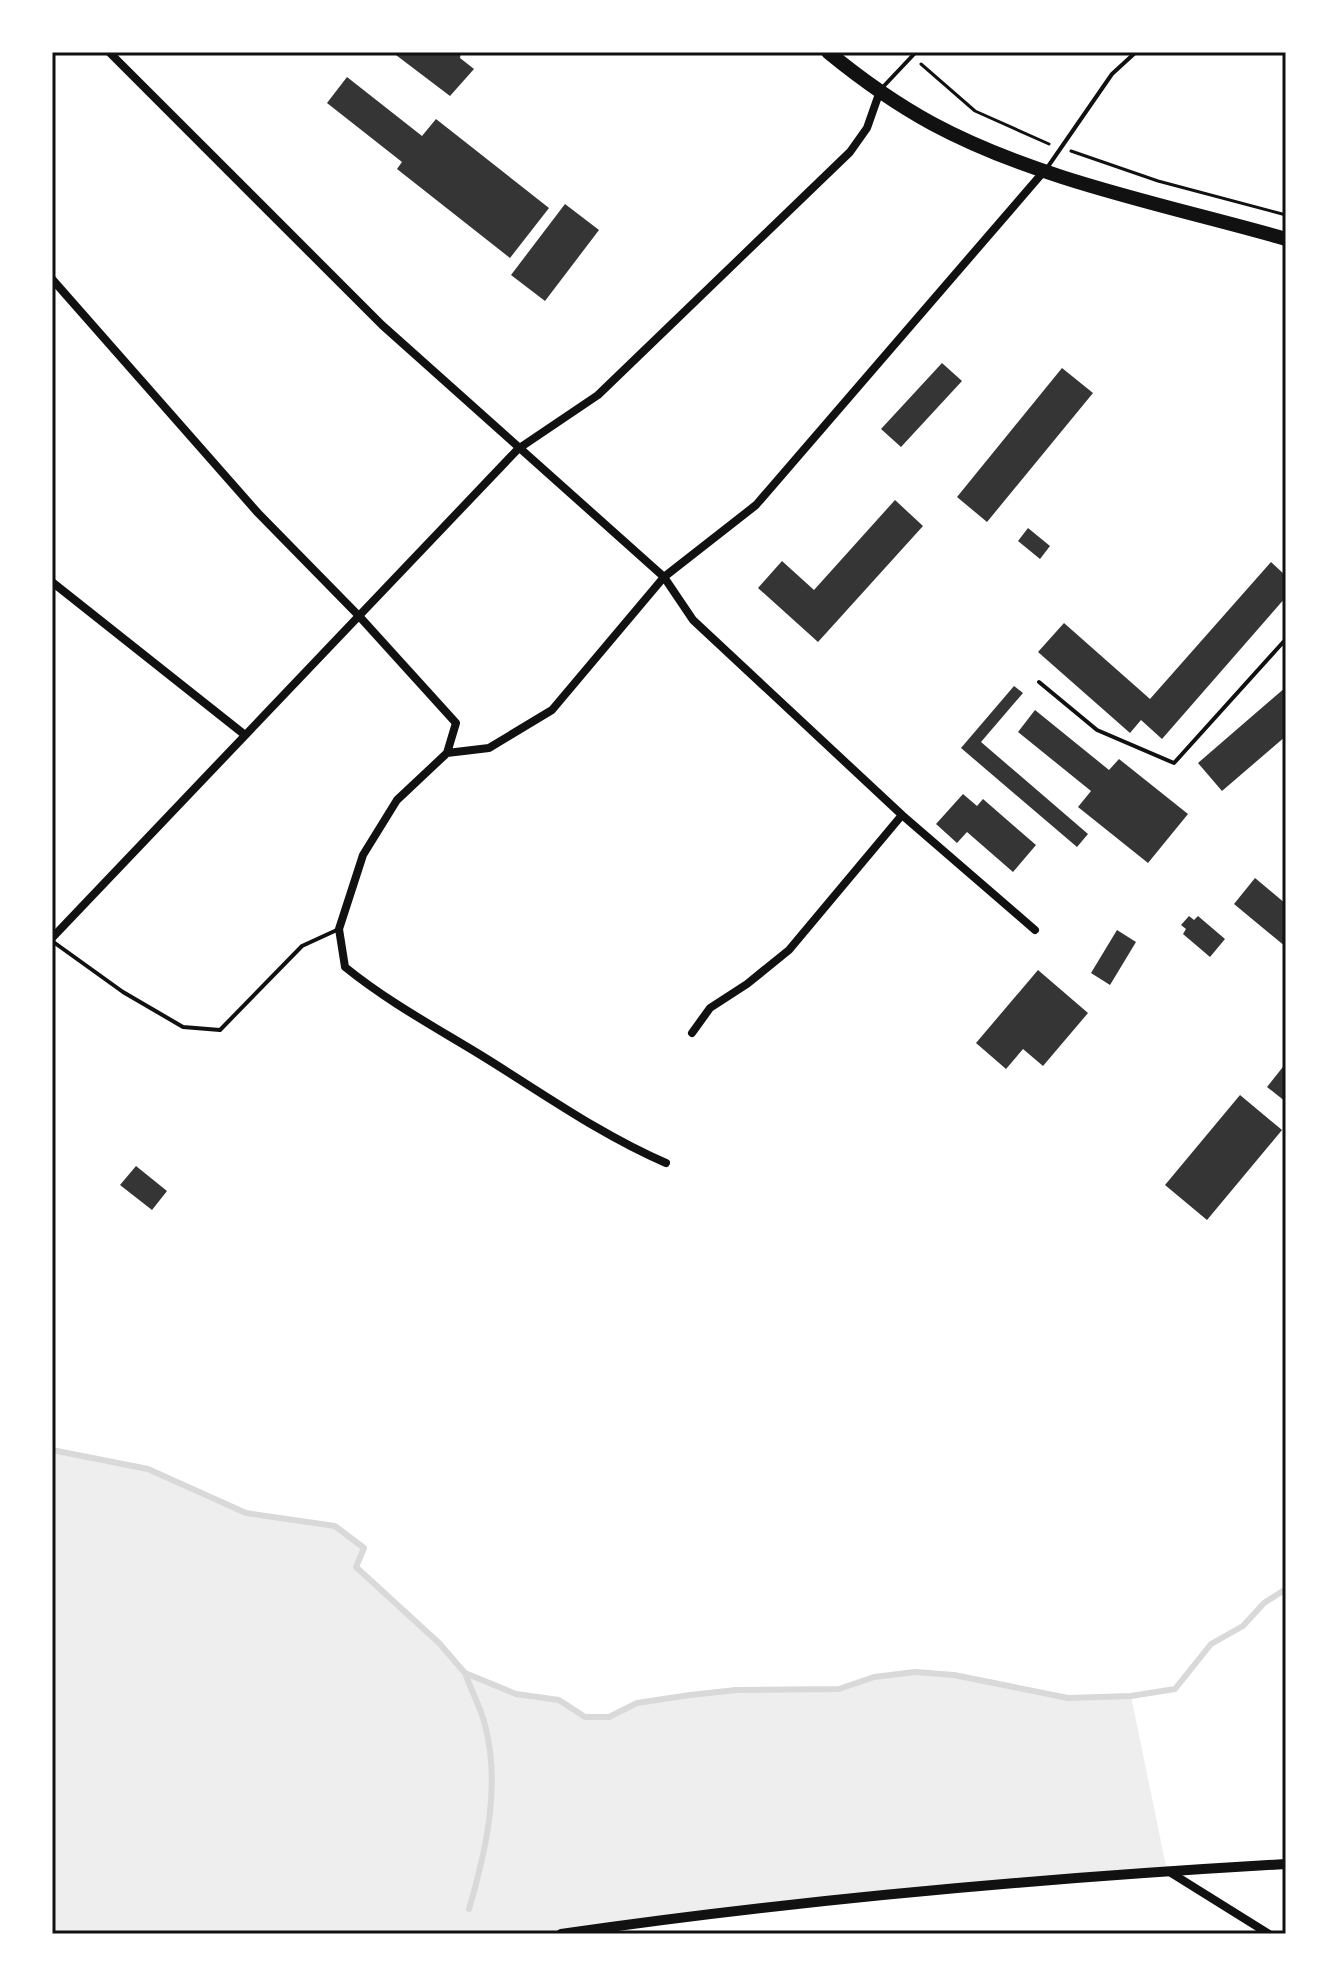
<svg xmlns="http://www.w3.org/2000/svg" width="1338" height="1986" viewBox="0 0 1338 1986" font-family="'Noto Serif',serif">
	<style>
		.green { fill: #eee }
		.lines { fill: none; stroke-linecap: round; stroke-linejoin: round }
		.stream { stroke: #d9d9d9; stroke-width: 6 }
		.building { fill: #353535 }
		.path { stroke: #111; stroke-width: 3 }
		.service { stroke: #111; stroke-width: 4 }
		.minor { stroke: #111; stroke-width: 8 }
		.tertiary { stroke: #111; stroke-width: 10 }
		.trunk { stroke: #111; stroke-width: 14 }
		.neatline { fill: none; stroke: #111; stroke-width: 3 }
	</style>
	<rect width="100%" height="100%" fill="#fff"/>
	<path class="green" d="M52 1450 148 1469 245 1513 335 1526 364 1548 356 1567 439 1643 465 1673 516 1694 559 1700 585 1717H609L637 1703 690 1695 736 1690 839 1689 874 1677 915 1672 954 1675 1068 1698 1131 1696 1167 1871 966 1885 561 1934H52Z"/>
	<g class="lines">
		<path class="stream" d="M52 1450 148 1469 246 1513 335 1526 364 1548 356 1567 439 1643 465 1673 516 1694 559 1700 585 1717H609L637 1703 690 1695 736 1690 839 1689 874 1677 915 1672 954 1675 1068 1698 1131 1696 1175 1689 1211 1644 1243 1626 1264 1603 1286 1589
			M465 1673C471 1690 481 1708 485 1725 501 1785 486 1851 469 1909"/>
	</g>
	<path class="building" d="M392 52H461L460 58 474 69 450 96Z
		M347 77 422 136 436 119 549 208 510 258 397 169 402 162 327 103Z
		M565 204 599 230 545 301 511 275Z
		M942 363 962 381 901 447 881 429Z
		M1062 368 1093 393 987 522 957 497Z
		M895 500 923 526 818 642 758 588 782 561 814 590Z
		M1028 528 1050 546 1040 559 1018 541Z
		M1271 562 1286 576V597L1162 739 1141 720 1130 733 1038 652 1064 623 1150 699Z
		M1014 686 1023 693 981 742 1088 834 1077 847 961 748Z
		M1286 687V736L1222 791 1198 763Z
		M1035 710 1109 770 1119 759 1188 814 1148 863 1078 807 1091 791 1018 732Z
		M963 794 977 806 983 799 1036 845 1013 872 967 832 957 843 936 824Z
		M1255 878 1286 904V947L1234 904Z
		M1189 916 1194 920 1198 916 1225 939 1210 957 1183 934 1186 929 1181 925Z
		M1117 930 1136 942 1110 985 1091 973Z
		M1038 970 1088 1013 1043 1066 1023 1049 1006 1069 976 1043Z
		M1286 1063V1102L1267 1087Z
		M1240 1095 1282 1130 1207 1220 1165 1185Z
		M136 1166 167 1191 152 1210 120 1185Z"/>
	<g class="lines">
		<path class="path" d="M921 64 975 111 1049 144
			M1071 151 1158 181 1286 215"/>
		<path class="service" d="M882 88 916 52
			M1047 168 1112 74 1136 52
			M1039 682 1097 730 1174 763 1286 639
			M52 941 123 992 183 1027 220 1030 302 946 339 929"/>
		<path class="minor" d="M109 52 382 325 664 577 693 620 902 815 1035 930
			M52 279 258 513 359 616 456 723 447 753 397 800 363 855 339 929 345 967C387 1001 433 1026 479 1054 541 1092 599 1134 666 1163
			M52 582 245 735
			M447 753 489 748 552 710 664 577 756 505 1045 170
			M52 938 518 449 598 395 850 152 867 128 880 91
			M692 1033 710 1008 747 984 789 950 902 815
			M1168 1871 1269 1934"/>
		<path class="tertiary" d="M561 1934C802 1899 1043 1878 1286 1864"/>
		<path class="trunk" d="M828 52C861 79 896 104 933 124 1039 181 1171 206 1286 239"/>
	</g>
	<rect width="1338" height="1986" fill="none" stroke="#ffffff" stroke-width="108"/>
	<rect x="54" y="54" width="1230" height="1878" class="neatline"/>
</svg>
